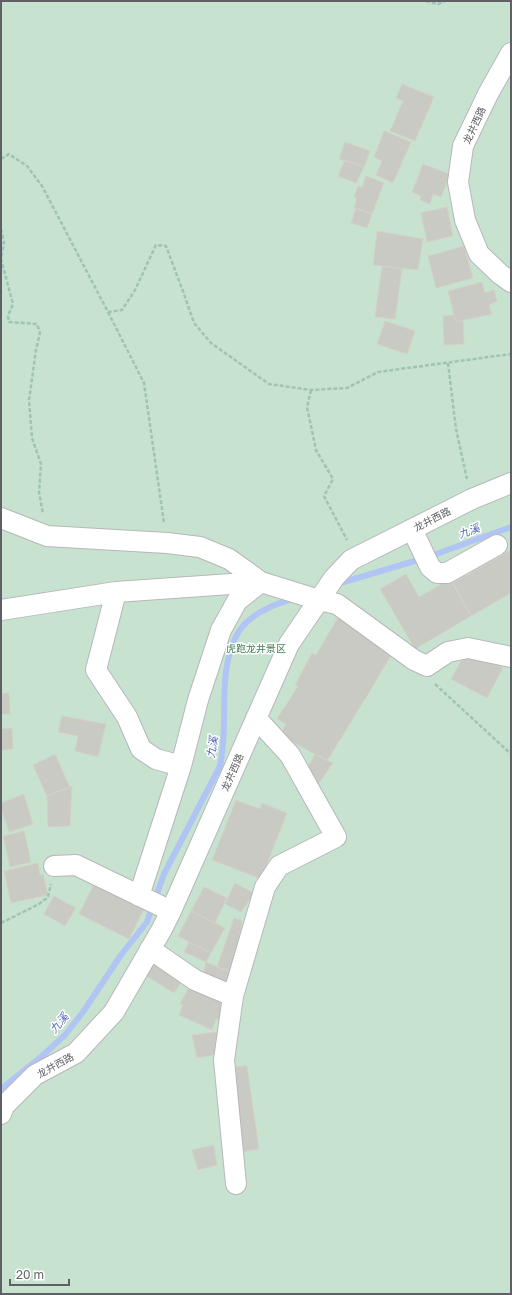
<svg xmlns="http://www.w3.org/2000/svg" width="512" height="1295" viewBox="0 0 512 1295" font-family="'Golos Text','Noto Sans SC',sans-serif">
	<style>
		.green { fill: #c7e3cf }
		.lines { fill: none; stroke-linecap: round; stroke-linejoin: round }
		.stream { stroke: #b1c5f4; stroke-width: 6 }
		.building { fill: #cacac4; stroke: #d3d2c6 }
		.minor-casing { stroke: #b7b7bc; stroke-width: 22 }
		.path { stroke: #a1c3b4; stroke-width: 2.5; stroke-dasharray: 4 2; stroke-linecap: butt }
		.minor { stroke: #fff; stroke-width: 20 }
		.labels { text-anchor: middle; stroke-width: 3; stroke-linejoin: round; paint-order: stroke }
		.street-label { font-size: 10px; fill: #5f6065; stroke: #fff }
		.park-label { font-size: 10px; fill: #418256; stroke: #fff }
		.water-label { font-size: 11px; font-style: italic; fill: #576bb5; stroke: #fff }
	</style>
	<rect width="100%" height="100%" fill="#eeefe7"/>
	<path class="green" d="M1 1H511V1294H1Z"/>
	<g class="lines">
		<path class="stream" d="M337 584 425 558 511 527
			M1 1089 42 1056 65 1035 83 1012 121 955 147 922 164 874 220 766C230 722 215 672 239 631 246 621 259 612 270 607 278 603 287 601 296 598"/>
	</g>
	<path class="building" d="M402 84 434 97 415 141 390 131 403 101 396 98Z
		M384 131 411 142 393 183 376 175 382 161 374 157Z
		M345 142 370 151 364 167 339 159Z
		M345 160 364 167 356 183 338 176Z
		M423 164 450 174 441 197 433 194 430 204 420 200 421 196 412 192Z
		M366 176 384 183 372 214 354 208 357 198 354 197 358 186 362 187Z
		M447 207 453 236 427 242 421 213Z
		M356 208 372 214 367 228 351 223Z
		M377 231 423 239 418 270 373 265Z
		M464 246 473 278 436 288 428 256Z
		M382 266 402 269 395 319 375 317Z
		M482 282 485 293 494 290 497 301 489 305 492 314 456 322 448 291Z
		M454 315 456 322 463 320 464 344 444 345 443 316Z
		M385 321 415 331 407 354 377 344Z
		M511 550V593L471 616 453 583Z
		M406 574 419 597 450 579 471 616 415 649 380 589Z
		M340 614 396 647 370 691 327 761 280 735 286 724 277 719 298 686 295 685 312 653 316 655Z
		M468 648 503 668 487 698 451 679Z
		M9 693 10 714H1V694Z
		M62 716 106 724 98 757 75 751 78 736 58 732Z
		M12 728 13 749 1 750V729Z
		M55 754 70 787 47 796 33 765Z
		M315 754 333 763 317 786 305 772Z
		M72 786 70 826 48 827 47 796Z
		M24 794 33 824 9 832 1 808V803Z
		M236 800 260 809 262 803 287 813 261 879 212 860Z
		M24 831 31 862 10 867 3 836Z
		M38 863 40 875 43 874 48 895 11 903 4 871Z
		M96 880 146 905 129 939 79 914Z
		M235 883 254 893 241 912 225 904Z
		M204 887 227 898 215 923 191 911Z
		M54 896 76 908 65 926 44 914Z
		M191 911 225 928 211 953 178 936Z
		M234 918 242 921 233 973 217 967Z
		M189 942 211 953 206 962 184 952Z
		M155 960 183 979 174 993 145 975Z
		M206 962 233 973 228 987 203 977Z
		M190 985 227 1003 219 1020 216 1019 212 1030 179 1015 183 1005 180 1004Z
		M217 1032 218 1054 197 1058 192 1035Z
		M247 1066 259 1149 242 1152 231 1067Z
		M214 1145 217 1165 198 1170 192 1150Z"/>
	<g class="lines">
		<defs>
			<path id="minor" d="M511 53 488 94 463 146 458 182 465 220 479 254 500 274 511 282
				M1 518 47 536 167 543 200 547 229 559 261 582 319 600 337 604 414 660 427 666 448 652 468 648 511 657
				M412 529 430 567 437 573H447L497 545
				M116 592 96 670 127 717 141 749 156 759 181 766
				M1 610 116 592 261 582
				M54 866 76 865 171 911
				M139 896 181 766 198 700 221 630 237 601 261 582
				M150 949 195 980 233 996
				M1 1114 4 1106 35 1075 76 1053 114 1012 162 929 171 911 289 644 334 578 351 560 472 499 511 483
				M236 1184 224 1060 233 996 265 887 279 866 336 837 290 755 256 718"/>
		</defs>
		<use href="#minor" class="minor-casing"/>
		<path class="path" d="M426 1 438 4 445 1
			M1 159 9 154 27 166 42 186 108 312 122 310 135 290 156 245 166 246 184 294 194 323 211 343 269 384 311 390 347 388 378 372 511 354
			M1 229 4 242 1 259 13 304 8 316 9 322 37 324 40 333 36 350 29 400 32 438 41 464 39 492 43 514
			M108 312 144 383 164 523
			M448 363 456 429 467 479
			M311 390 307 407 316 450 333 479 324 496 347 540
			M435 684 511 754
			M1 923 39 904 48 897 51 884"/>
		<use href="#minor" class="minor"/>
	</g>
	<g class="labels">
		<g class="street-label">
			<text transform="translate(474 125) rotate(-65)" y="4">龙井西路</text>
			<text transform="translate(432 519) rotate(-27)" y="4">龙井西路</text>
			<text transform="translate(232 772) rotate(-66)" y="4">龙井西路</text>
			<text transform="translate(55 1065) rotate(-29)" y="4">龙井西路</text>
		</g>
		<g class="park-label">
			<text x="256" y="652">虎跑龙井景区</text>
		</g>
		<g class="water-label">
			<text transform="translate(469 531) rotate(-20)" y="4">九溪</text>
			<text transform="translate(212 747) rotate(-81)" y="4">九溪</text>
			<text transform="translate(59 1023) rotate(-50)" y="4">九溪</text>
		</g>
	</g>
	<rect width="512" height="1295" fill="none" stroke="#5f6065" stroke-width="4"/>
	<path d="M10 1279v6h59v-6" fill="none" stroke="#5f6065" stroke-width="2"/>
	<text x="16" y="1279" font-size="12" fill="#5f6065" stroke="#ffffff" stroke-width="3" paint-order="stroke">20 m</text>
</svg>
